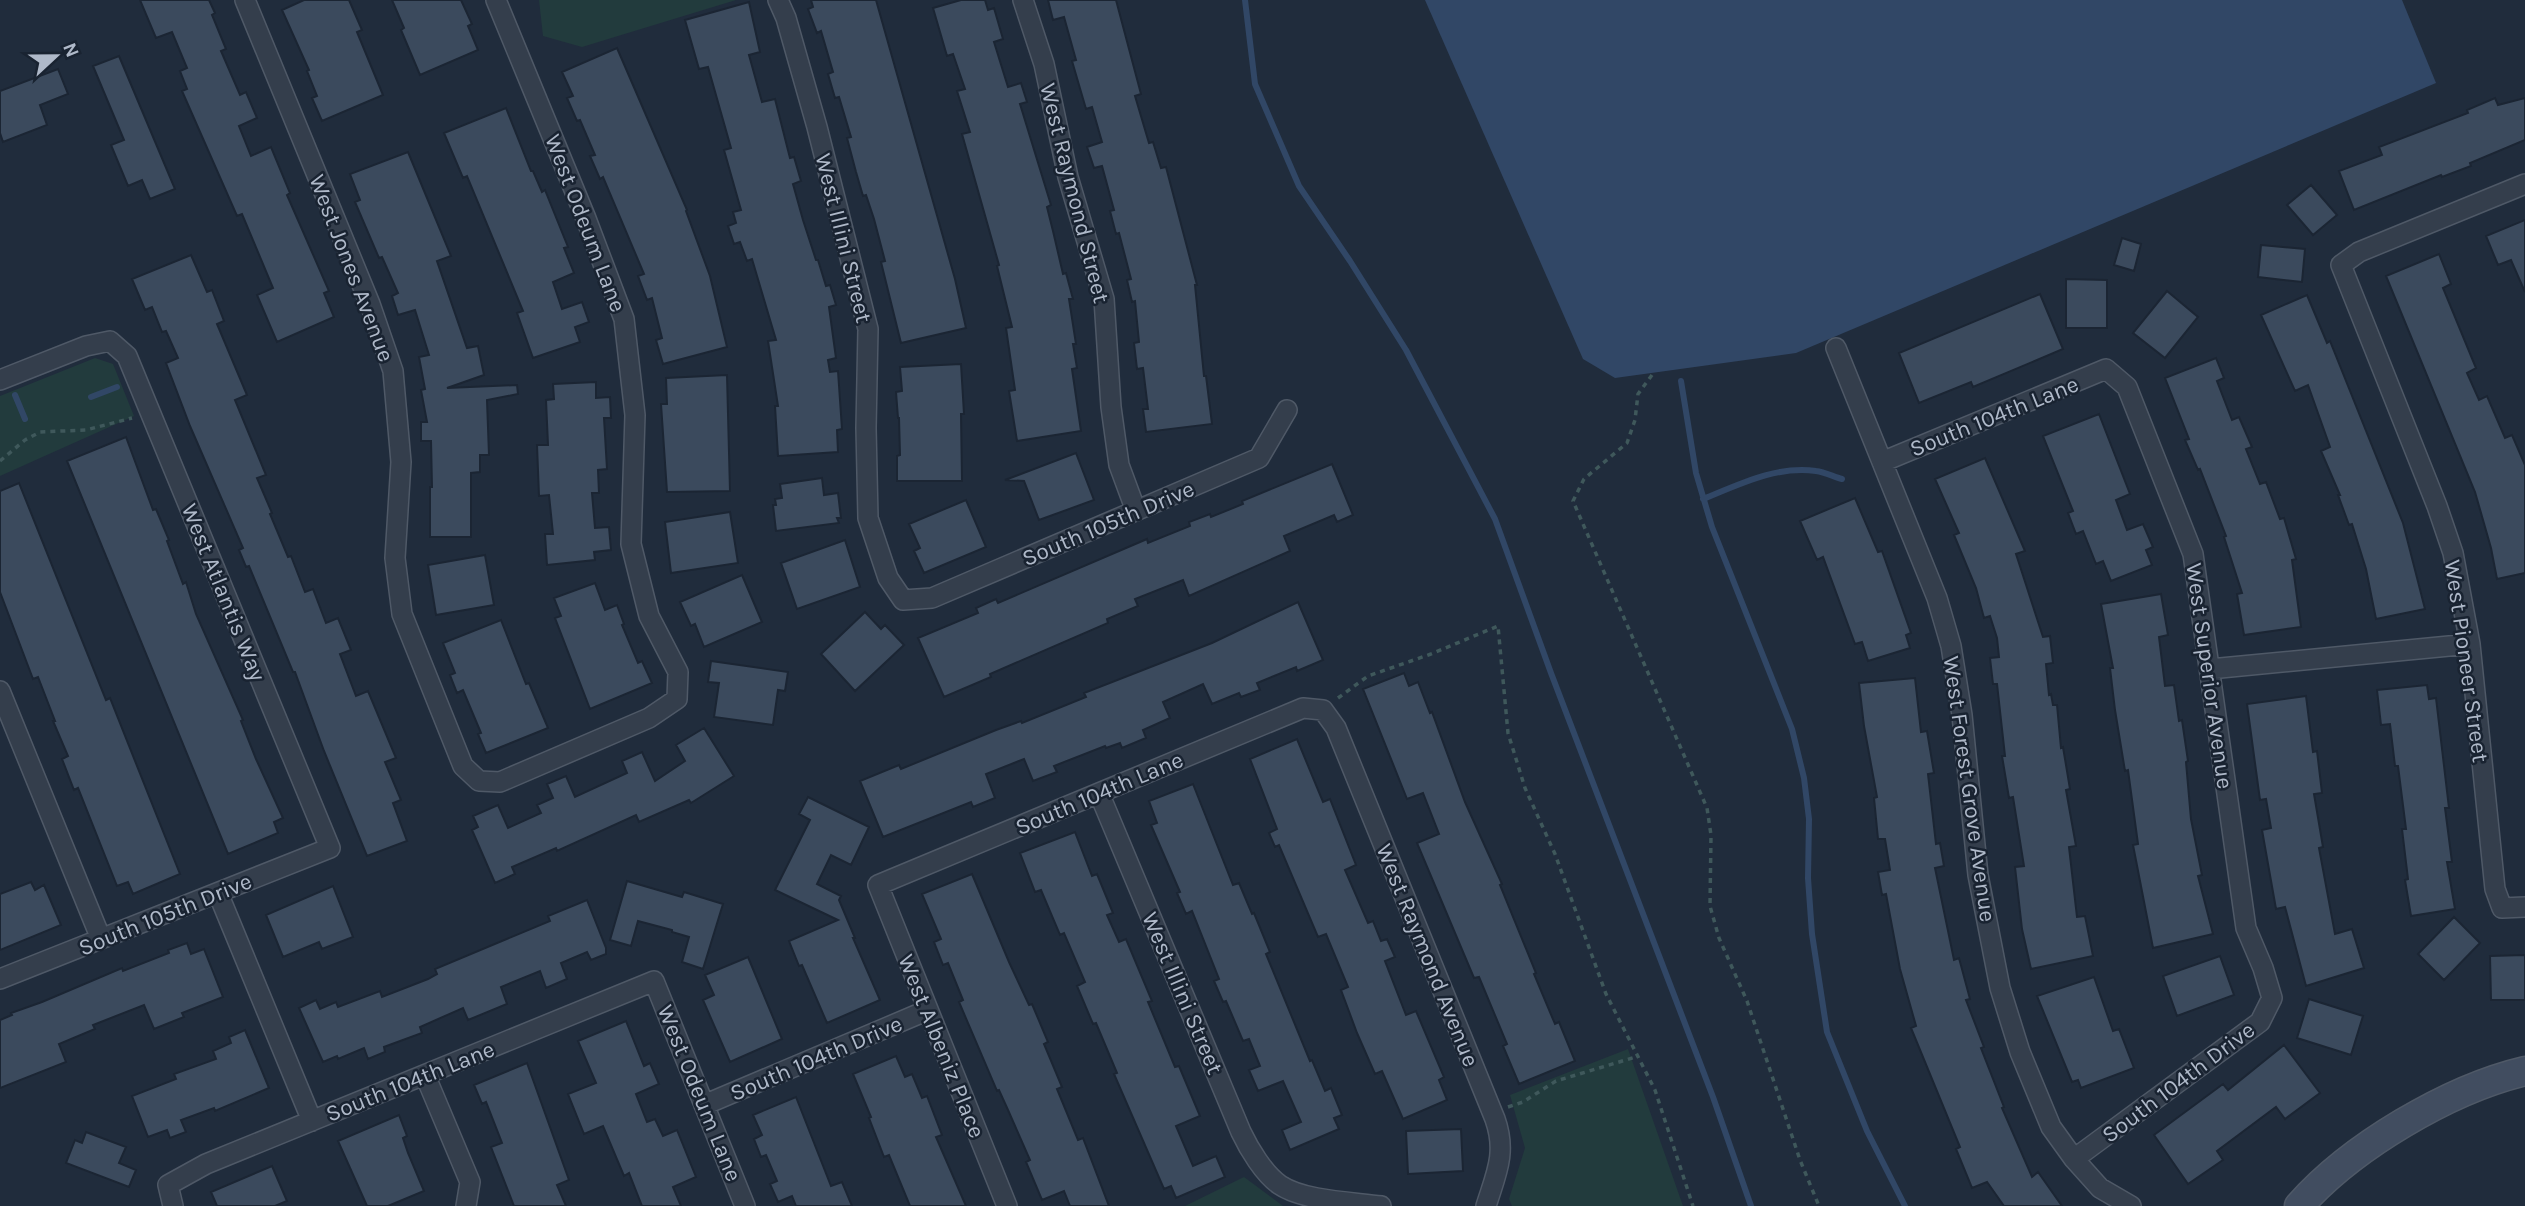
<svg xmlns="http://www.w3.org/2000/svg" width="2525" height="1206" viewBox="0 0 2525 1206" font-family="Karla,sans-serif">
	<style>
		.green { fill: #223b3d }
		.water { fill: #314766 }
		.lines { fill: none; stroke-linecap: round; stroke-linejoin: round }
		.stream { stroke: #314766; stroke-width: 6 }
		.building { fill: #3b4a5d; stroke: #1b2533; stroke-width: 2 }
		.street-casing { stroke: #4f5967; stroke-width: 22 }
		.secondary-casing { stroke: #4f5967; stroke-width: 31 }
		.path { stroke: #3f585b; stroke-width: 3.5; stroke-dasharray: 5 5; stroke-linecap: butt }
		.street { stroke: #343e4c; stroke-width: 19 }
		.secondary { stroke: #414d60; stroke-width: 28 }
		.labels { text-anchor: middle; stroke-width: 5; stroke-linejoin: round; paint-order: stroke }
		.street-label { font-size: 23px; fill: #afb9c9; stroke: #192331 }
	</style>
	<rect width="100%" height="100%" fill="#202c3c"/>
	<path class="green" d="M539 0H736L582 47 543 36Z
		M95 358 113 364 134 416 0 476V396Z
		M1628 1049 1683 1206H1512L1509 1199 1525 1148 1510 1095Z
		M1244 1177 1283 1206H1185Z"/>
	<path class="water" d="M1425 0H2402L2436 83 1796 353 1615 378 1583 359Z"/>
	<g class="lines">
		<path class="stream" d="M1245 0 1255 84 1299 186 1350 261 1406 350 1495 519 1551 673 1713 1097 1751 1206
			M1681 381 1696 473 1712 527 1792 729 1804 778 1809 819 1808 878 1812 934 1827 1032 1867 1131 1905 1206
			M15 395 25 419
			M91 397 117 387
			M1703 499C1738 485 1777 465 1816 471 1825 472 1834 477 1842 479"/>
	</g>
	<path class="building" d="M140 0H209L215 13 212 15 226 49 221 51 240 95 246 92 257 118 239 126 251 156 271 147 290 193 287 195 329 291 324 293 334 317 277 342 257 295 273 288 242 214 237 216 182 91 187 89 180 71 187 68 172 32 156 38Z
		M304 0H349L362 30 357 32 383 95 322 121 312 98 317 96 307 71 309 70 282 10Z
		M392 0H461L472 24 468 26 478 50 420 75 401 30 404 28Z
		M811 0H876L955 279 966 328 901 343 881 262 885 261 874 219 866 195 863 196 856 172 847 138 851 137 839 97 835 98 828 74 833 72 821 31 817 33 808 9 813 7Z
		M961 0H985L988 10 994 8 1003 39 994 42 1008 87 1021 83 1027 102 1020 104 1051 205 1047 207 1053 231 1063 274 1066 273 1073 299H1069L1076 344H1073L1077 368 1072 369 1081 431 1017 441 1009 391 1015 390 1006 328 1012 327 997 266 999 265 962 134 970 132 957 91 965 89 953 54 947 56 933 8Z
		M1048 0H1116L1141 94 1135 96 1149 143 1153 142 1161 168 1166 167 1197 285H1195L1204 376H1206L1212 424 1146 432 1143 409H1148L1143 368 1137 369 1134 343 1139 342 1135 301 1132 302 1127 280 1131 279 1119 233 1116 234 1110 211 1114 210 1102 166 1094 168 1087 147 1102 142 1092 107 1086 109 1072 61 1076 60 1064 17 1053 20Z
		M749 2 760 52 749 55 762 102 775 99 790 158 794 157 801 181 793 184 803 220 816 260H818L826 286 830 285 836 305 829 307 836 358 828 360 830 372 838 371 842 429 837 430 838 452 778 456 775 406H778L768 341 776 340 752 259 747 261 740 242 734 244 728 226 736 223 733 212 741 210 724 150 731 148 708 67 699 69 685 20Z
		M617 48 687 210 686 211 710 276 727 347 663 364 656 340 662 338 652 298 647 300 638 276 644 274 603 177 600 179 590 156 595 155 580 120 577 121 567 98 573 96 562 72Z
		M119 56 175 189 150 199 142 180 128 186 111 145 124 140 93 66Z
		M58 69 68 94 40 105 47 125 3 142 0 133V91Z
		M2495 98 2498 105 2525 98V140L2470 163 2471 166 2442 177 2441 175 2354 210 2339 171 2382 155 2379 147 2468 113 2467 110Z
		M506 108 531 171H533L542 192 545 190 568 247 564 248 574 273 553 282 562 309 582 302 589 322 575 327 580 342 533 358 517 313 523 311 467 176 463 178 444 133Z
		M408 152 451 256 437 261 467 348 478 346 484 375 447 388 517 385 518 394 487 400 489 455H480V472L471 473V537H430V487H432L431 441H421V422H427L421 390 425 389 419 357 429 355 415 310 398 315 392 296 398 293 382 257 379 258 355 202 360 200 350 174Z
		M2311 185 2337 215 2313 235 2287 205Z
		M2525 220V292L2511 260 2498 265 2486 236Z
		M2122 238 2141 244 2134 271 2114 265Z
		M2261 245 2305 249 2302 282 2258 277Z
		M2439 254 2451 284 2443 288 2476 368 2467 373 2479 400 2487 396 2505 438 2512 435 2525 465V573L2497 579 2491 548 2475 492 2386 276Z
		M191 255 207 292 212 290 224 321 217 324 247 395 235 400 266 475 257 478 272 513 270 514 288 557 291 556 305 592 313 589 326 623 338 618 351 650 340 654 356 696 368 691 396 758 385 762 401 800 393 803 407 841 367 856 324 751 295 672H293L249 566 246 567 239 550 243 548 190 426 166 363 178 358 166 331 162 332 152 307 145 310 132 279Z
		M2066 279 2107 280V328H2066Z
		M2167 291 2198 317 2165 358 2133 333Z
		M2040 294 2063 349 1973 387 1971 382 1919 403 1899 353Z
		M2307 295 2327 343 2330 341 2403 523 2425 609 2376 619 2366 569 2352 524 2349 525 2338 495H2340L2321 451 2330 447 2308 385 2295 391 2261 315Z
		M2216 358 2224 378 2217 381 2232 420 2239 417 2252 447 2246 449 2260 484 2266 482 2280 519 2284 518 2296 559 2292 560 2301 627 2244 635 2237 594 2242 593 2224 537 2226 536 2200 469 2198 470 2185 440 2189 439 2165 378Z
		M961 364 964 414H961L962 481H897V456L900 455 899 418H898L896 392 902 391 900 367Z
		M727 375 730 491 667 492 661 404H667L666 378Z
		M596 382V398L610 397 611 418H604L607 469 598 470 599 493H592L595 528 609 527 611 550 594 552 595 560 547 565 545 534H553L549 495 539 496 537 445H548L546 400 554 399 553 384Z
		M2099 414 2130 494 2116 500 2127 530 2143 524 2153 547 2146 550 2152 565 2111 581 2103 561 2096 564 2083 531 2076 534 2068 513 2073 511 2043 436Z
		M126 437 153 510 156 509 169 540 167 541 183 584 186 582 196 614 243 720 241 721 256 759 283 818 274 822 278 833 228 854 67 461Z
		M1076 453 1094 500 1039 520 1024 481 1005 480Z
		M1985 458 2025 551 2016 554 2043 637 2050 636 2053 663 2046 664 2049 695 2051 694 2053 705H2057L2061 748 2063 747 2070 789 2066 790 2076 846 2069 847 2077 917 2085 916 2093 956 2031 969 2022 929 2015 867 2024 866 2013 797 2009 798 2002 756H2005L1997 684H1993L1990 658 1999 657 1997 638 1990 616 1984 618 1976 588 1954 535 1959 533 1935 479Z
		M1332 464 1353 515 1337 522 1334 515 1284 536 1290 551 1189 596 1183 580 1135 599 1138 606 1107 619 1108 623 990 674 991 677 944 697 918 638 978 613 976 608 996 599 998 603 1147 539 1148 543 1190 526 1189 522 1210 514 1211 517 1243 504 1242 501Z
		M822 478 824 495 838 493 841 518H837L839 523 776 531 773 505H776L775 499 782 498 780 484Z
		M19 483 106 700 110 698 180 874 133 894 128 882 117 886 78 788 74 790 62 759 68 756 53 721H55L38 677 33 679 0 592V491Z
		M1855 498 1878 552 1882 551 1911 633 1906 635 1910 648 1868 661 1862 642 1855 644 1823 557 1817 560 1800 521Z
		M966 500 986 547 924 573 914 551 920 548 909 524Z
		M730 512 738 563 671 573 665 522Z
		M845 540 860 587 797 609 781 563Z
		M485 555 494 605 436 615 428 565Z
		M742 575 762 622 704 647 695 624 691 626 680 602Z
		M595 583 605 610 617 605 624 624 622 625 638 663 642 661 652 683 590 709 555 618 561 616 554 598Z
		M2161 594 2168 635 2159 637 2165 686 2174 685 2179 721 2182 720 2188 761 2186 762 2191 819 2202 875 2198 876 2213 934 2153 948 2133 845 2138 844 2128 770 2125 771 2115 710 2110 668H2113L2101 604Z
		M1298 602 1323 660 1297 671 1296 667 1257 683 1260 690 1241 697 1239 693 1212 704 1203 684 1163 702 1170 718 1143 730 1146 738 1122 748 1120 743 1106 748 1105 746 1054 766 1057 772 1033 781 1024 759 986 774 995 798 973 807 971 802 883 837 860 781 899 765 901 769 996 730 1021 721 1022 723 1086 697 1084 693 1212 643Z
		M865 612 881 629 885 625 904 645 855 691 821 654Z
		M501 620 526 684 529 683 548 728 486 753 478 734 481 733 463 690 457 693 450 675 455 673 443 643Z
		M711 661 788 672 785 691 778 690 773 725 714 717 719 683 708 682Z
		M1404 673 1409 686 1418 682 1430 713 1432 712 1465 802 1502 884 1500 885 1536 973 1534 974 1555 1024 1559 1022 1575 1061 1519 1084 1503 1046 1507 1044 1479 977 1474 978 1417 843 1439 834 1423 793 1407 799 1363 689Z
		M1915 678 1921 732 1927 731 1934 773 1928 774 1936 844 1940 843 1944 866 1935 868 1954 960 1959 958 1970 999 1966 1000 1984 1047 1981 1048 2004 1107 2002 1108 2032 1177 2038 1172 2062 1206H2004L1987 1182 1972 1188 1956 1149 1960 1147 1911 1028 1916 1026 1900 969 1886 894 1882 895 1878 872 1890 870 1885 839H1878L1874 798 1877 797 1864 726 1859 683Z
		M2427 685 2429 699 2436 698 2449 808H2445L2452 862H2447L2455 909 2411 916 2405 880 2408 879 2402 829H2406L2398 766H2395L2390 724 2381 725 2377 690Z
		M2306 696 2313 752 2317 751 2322 793 2314 794 2323 847 2319 848 2335 934 2352 929 2364 968 2306 986 2285 907 2276 909 2262 830 2271 828 2266 799 2260 800 2247 704Z
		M704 728 734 776 691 803 689 800 639 822 636 815 557 851 556 848 512 867 515 874 495 883 472 830 478 827 473 816 498 805 508 828 541 813 537 805 553 798 547 784 566 776 575 797 627 773 622 761 642 752 655 781 685 761 676 745Z
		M1297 739 1323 802 1330 799 1356 865 1345 870 1368 923 1373 921 1381 941 1387 939 1395 957 1385 961 1406 1015 1416 1011 1444 1077 1439 1080 1447 1100 1403 1119 1382 1071 1375 1074 1357 1033 1341 990 1348 987 1326 934 1318 937 1279 845 1275 847 1269 833 1277 829 1250 759Z
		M1193 784 1233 885 1239 883 1252 914 1254 913 1270 952 1266 954 1310 1061 1312 1060 1325 1091 1331 1088 1342 1115 1334 1118 1339 1129 1290 1150 1282 1130 1301 1122 1283 1081 1258 1091 1249 1070 1260 1066 1249 1039 1243 1041 1226 1001 1223 1002 1214 981 1219 979 1192 911 1186 914 1177 893 1180 892 1151 825 1157 823 1149 801Z
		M808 797 869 827 851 865 831 855 817 884 841 896 839 900 855 938H853L880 1000 827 1023 802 965 799 966 789 941 838 920 775 890 810 820 799 814Z
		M1075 832 1092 876 1097 874 1113 913 1107 915 1119 942 1126 939 1152 1001 1148 1002 1175 1067 1179 1066 1200 1116 1176 1126 1193 1166 1216 1156 1225 1177 1176 1198 1171 1186 1164 1189 1114 1074 1117 1073 1096 1023 1093 1024 1077 986 1085 982 1064 933 1060 935 1041 890 1035 892 1020 853Z
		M972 874 1009 962 1029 1005 1032 1004 1048 1042 1044 1044 1062 1087 1057 1089 1078 1140 1083 1138 1109 1206H1070L1064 1191 1042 1200 1026 1162 1030 1160 1008 1110 999 1090 997 1091 959 1002 963 1000 948 963 943 965 934 942 941 939 922 894Z
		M627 881 682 897 684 892 723 904 703 969 682 962 689 937 672 932V930L638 921 631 946 610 940Z
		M31 882 35 890 44 885 61 925 0 950V894Z
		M333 886 353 937 322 949 319 942 283 957 266 915Z
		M587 900 606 948V954L591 960 587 952 561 963 567 979 546 988 540 971 501 987 507 1004 468 1020 463 1008 420 1027 422 1033 384 1047 385 1052 368 1059 364 1048 338 1059 337 1056 323 1062 299 1008 316 1000 320 1009 336 1002 338 1007 380 991 382 997 428 979 437 974 435 969 550 921 548 916Z
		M2454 917 2480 943 2444 980 2418 954Z
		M187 943 191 954 204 949 223 997 182 1013 184 1017 154 1029 144 1005 93 1025 95 1029 59 1044 66 1062 0 1088V1020L12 1015 11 1013 42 1002 122 968 123 971 169 953 168 950Z
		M2525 955V1000H2491L2490 956Z
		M2220 956 2234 995 2177 1016 2163 976Z
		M748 957 782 1039 730 1062 703 1000 714 995 705 975Z
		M2094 977 2113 1031 2119 1029 2134 1068 2081 1088 2078 1080 2072 1082 2037 996Z
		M2309 999 2363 1016 2351 1055 2297 1038Z
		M626 1021 644 1066 650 1063 659 1084 636 1094 647 1122 655 1119 663 1136 677 1130 696 1177 673 1187 681 1206H642L629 1173 624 1176 603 1126 584 1134 568 1094 596 1083 578 1041Z
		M245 1030 269 1088 215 1111 214 1108 181 1120 186 1132 170 1138 167 1130 148 1137 132 1096 176 1079 174 1074 216 1059 213 1051 231 1043 229 1037Z
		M2284 1045 2320 1093 2285 1119 2276 1107 2217 1151 2223 1160 2188 1184 2154 1135 2223 1084 2228 1090Z
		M896 1056 905 1077 912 1074 922 1098 927 1096 942 1135 936 1137 966 1206H910L889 1155 884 1157 869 1118 871 1117 853 1074Z
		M527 1063 569 1180 557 1185 566 1206H514L491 1147 502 1143 486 1102 482 1104 474 1085Z
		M796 1097 831 1186 842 1182 852 1206H796L792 1196 778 1202 770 1184 777 1181 766 1155 761 1157 754 1139 762 1135 753 1115Z
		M399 1115 407 1136 403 1138 408 1153 424 1191 388 1206H367L338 1141Z
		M1461 1129 1463 1171 1408 1174 1406 1131Z
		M86 1132 126 1147 119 1163 136 1170 129 1187 66 1163 75 1140 82 1143Z
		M272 1166 287 1201 275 1206H217L211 1192Z"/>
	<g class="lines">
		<defs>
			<path id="street" d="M245 0 370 304 393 371 401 462 395 558 402 614 463 766 479 781 500 782 649 718 677 699 678 672 649 616 631 544 635 415 624 319 585 216 496 0
				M778 0 786 18 817 127 868 329 866 428 868 518 888 578 903 600 932 598 1259 458 1287 410
				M1023 0 1044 64 1068 177 1104 299 1111 407 1119 465 1136 511
				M2525 184 2359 252 2341 265 2437 506 2453 553 2470 644 2495 889 2502 908 2525 907
				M1836 348 1937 598 1951 646 1962 715 1978 875 2000 988 2020 1052 2051 1127 2074 1159 2100 1188 2131 1206
				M0 380 86 346 110 341 127 356 330 848 0 979
				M1882 462 2106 369 2127 387 2193 554 2246 928 2263 968 2272 998 2260 1022 2074 1159
				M2210 669 2470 644
				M0 691 101 939
				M1099 793 1241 1132C1249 1149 1264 1174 1280 1185 1304 1201 1352 1202 1381 1206
				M218 893 312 1121
				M425 1075 470 1182 466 1206
				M704 1105 928 1010
				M173 1206 168 1185 206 1164 654 981 745 1206
				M1007 1206 878 885 1303 708 1323 710 1336 728 1495 1119C1507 1153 1496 1174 1486 1206"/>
			<path id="secondary" d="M2299 1206C2351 1147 2449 1089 2525 1071"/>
		</defs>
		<use href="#street" class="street-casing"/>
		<use href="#secondary" class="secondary-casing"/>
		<path class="path" d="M1652 375 1638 394 1635 420 1627 443 1584 479 1573 501 1707 808 1711 835 1710 906 1719 938 1747 1001 1800 1160 1819 1206
			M0 461 25 440 40 432 86 430 132 418
			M1338 698 1368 676 1431 654 1498 626 1508 733 1525 788 1555 854 1606 994 1655 1090 1693 1206
			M1508 1107 1523 1102 1556 1081 1639 1056"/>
		<use href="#street" class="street"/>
		<use href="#secondary" class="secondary"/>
	</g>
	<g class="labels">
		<g class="street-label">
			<text transform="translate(1075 193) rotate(76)" y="8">West Raymond Street</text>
			<text transform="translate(586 223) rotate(69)" y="8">West Odeum Lane</text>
			<text transform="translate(844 238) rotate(76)" y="8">West Illini Street</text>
			<text transform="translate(352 268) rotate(69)" y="8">West Jones Avenue</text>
			<text transform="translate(1994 416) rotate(-22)" y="8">South 104th Lane</text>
			<text transform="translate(1108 523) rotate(-23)" y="8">South 105th Drive</text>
			<text transform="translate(224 592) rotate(68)" y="8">West Atlantis Way</text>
			<text transform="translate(2467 661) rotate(82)" y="8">West Pioneer Street</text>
			<text transform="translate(2210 676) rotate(82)" y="8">West Superior Avenue</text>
			<text transform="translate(1970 789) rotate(82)" y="8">West Forest Grove Avenue</text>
			<text transform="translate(1099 793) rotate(-23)" y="8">South 104th Lane</text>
			<text transform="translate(165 914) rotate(-22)" y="8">South 105th Drive</text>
			<text transform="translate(1428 955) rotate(68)" y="8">West Raymond Avenue</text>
			<text transform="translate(1183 993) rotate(67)" y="8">West Illini Street</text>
			<text transform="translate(942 1046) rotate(68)" y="8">West Albeniz Place</text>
			<text transform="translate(816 1058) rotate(-23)" y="8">South 104th Drive</text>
			<text transform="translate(410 1081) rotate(-22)" y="8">South 104th Lane</text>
			<text transform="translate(2178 1082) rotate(-37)" y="8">South 104th Drive</text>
			<text transform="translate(700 1093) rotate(68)" y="8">West Odeum Lane</text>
		</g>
	</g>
	<g transform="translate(56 56) rotate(68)" stroke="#192331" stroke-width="5" paint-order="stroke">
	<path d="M0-5L12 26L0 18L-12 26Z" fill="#afb9c9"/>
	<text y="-10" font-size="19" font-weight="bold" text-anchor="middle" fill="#afb9c9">N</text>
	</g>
</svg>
